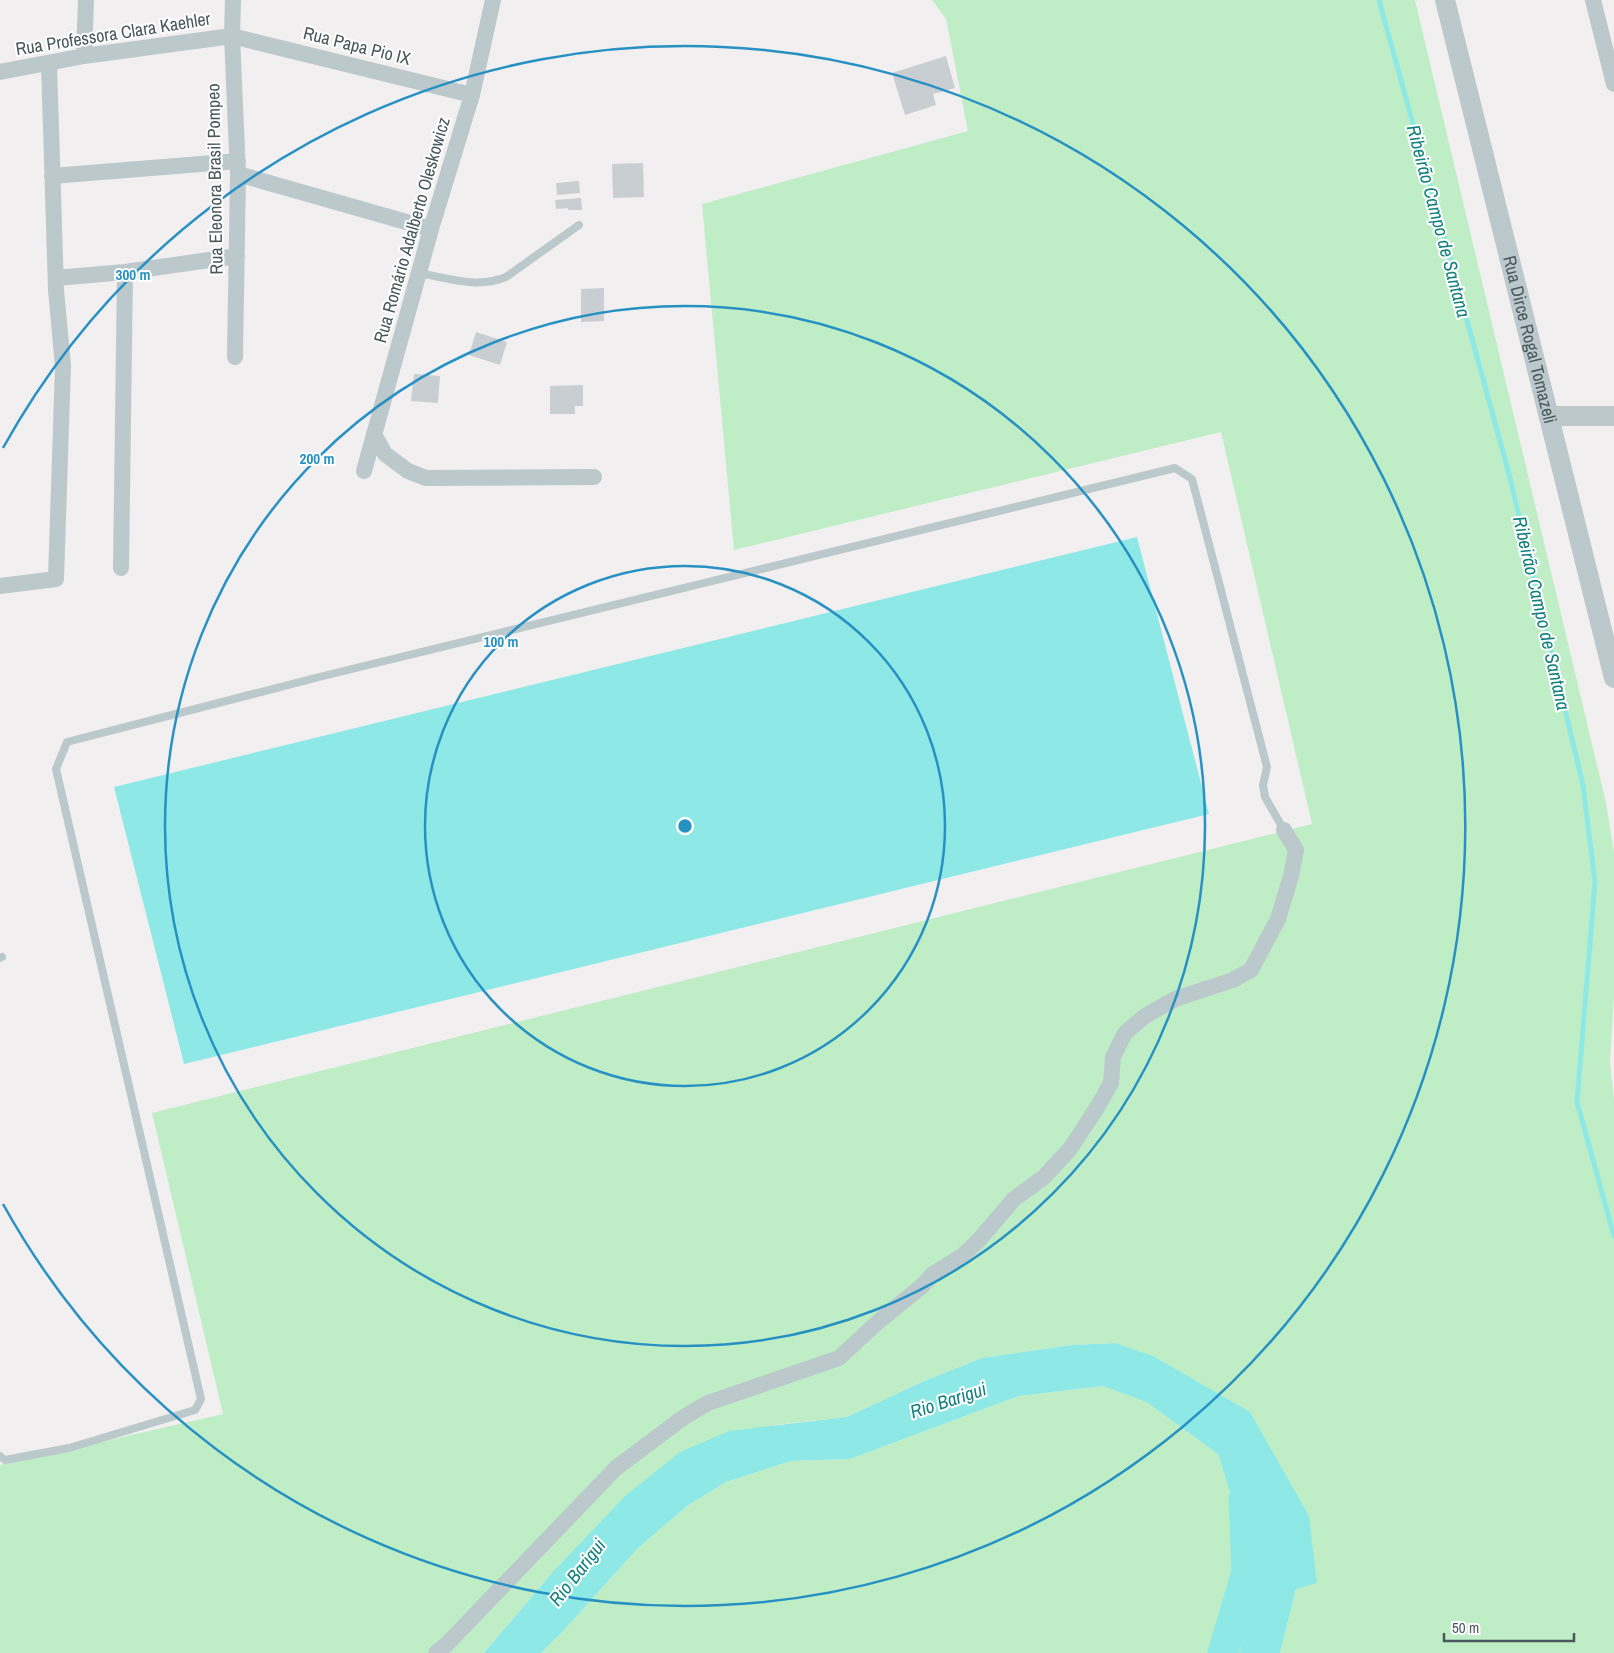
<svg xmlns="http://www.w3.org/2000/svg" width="1614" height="1653" viewBox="0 0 1614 1653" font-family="'Archivo Narrow',sans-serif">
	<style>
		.green { fill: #bfeec6 }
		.water { fill: #8ee9e6 }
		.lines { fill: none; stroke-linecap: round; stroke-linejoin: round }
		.stream { stroke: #8ee9e6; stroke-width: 5 }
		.river { stroke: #8ee9e6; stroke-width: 31 }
		.building { fill: #c9ced2 }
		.service { stroke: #bbc8cc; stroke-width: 8 }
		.minor { stroke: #bbc8cc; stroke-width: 16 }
		.tertiary { stroke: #bbc8cc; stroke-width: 20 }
		.ring { fill: none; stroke: #2791c3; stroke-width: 2.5 }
		.labels { text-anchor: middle; stroke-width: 4; stroke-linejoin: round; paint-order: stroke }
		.street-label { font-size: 18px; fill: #48585c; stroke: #fff }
		.water-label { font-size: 19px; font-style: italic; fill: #11817e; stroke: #fff }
		.centre { fill: #2791c3; stroke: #fff; stroke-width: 2.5 }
		.ring-label { font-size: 15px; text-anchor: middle; font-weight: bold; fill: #2791c3; stroke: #fff; stroke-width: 4; stroke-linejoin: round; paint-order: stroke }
	</style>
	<rect width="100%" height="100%" fill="#f2eff0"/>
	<path class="green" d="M932 0H1415L1606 803 1614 852V997L1610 1062 1614 1099V1653H1280L1296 1589 1309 1516 1115 1343 1072 1345 982 1358 924 1381 847 1417 775 1425 551 1574 484 1653H0V1465L223 1414 152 1113 1312 824 1221 432 734 550 702 204 968 131 946 19Z
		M1103 1386 1146 1402 1218 1454 1256 1575 1240 1653H541L565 1629 638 1548 687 1506 726 1482 791 1461 850 1459 1019 1396Z"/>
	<path class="water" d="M1137 537 1209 814 184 1064 114 787Z
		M1115 1343 1153 1356 1250 1412 1309 1516 1317 1583 1296 1589 1280 1653H1240L1256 1575 1218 1454 1146 1402 1103 1386 1019 1396 850 1459 791 1461 726 1482 687 1506 638 1548 565 1629 541 1653H484L551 1574 625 1496 680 1452 729 1431 847 1417 924 1381 982 1358 1072 1345Z"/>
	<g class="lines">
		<path class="stream" d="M1379 0 1508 470 1583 785 1595 882 1577 1102 1614 1236"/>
		<path class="river" d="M1223 1653 1247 1572 1244 1499"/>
	</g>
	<path class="building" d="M946 56 955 88 933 94 936 105 905 115 892 73Z
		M643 163 644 197 613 198 612 164Z
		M579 181 580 193 557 195 556 183Z
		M581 198 582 210H568V208L556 209 555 200Z
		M604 288V321L581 322V289Z
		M476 332 507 342 500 365 469 355Z
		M414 374 440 376 438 403 411 401Z
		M583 385V406H575V414H550V386Z"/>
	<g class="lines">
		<path class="service" d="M419 273C448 278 478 289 506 277L579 225
			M0 958 2 957
			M0 1456 5 1460 69 1448 195 1410 201 1399 56 769 67 742 319 677 1175 468 1192 479 1267 767 1263 785 1265 797 1284 830"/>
		<path class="minor" d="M233 0 232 36 238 174 235 357
			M1593 0 1614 84
			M84 56 86 0
			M0 72 84 56 232 36 472 95
			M238 174 431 229
			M52 176 238 161
			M56 278 125 272 237 256
			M374 434 385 454 408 471 426 478 594 477
			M364 471 431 229 472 95 493 0
			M121 568 125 272
			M0 586 56 579 63 366 56 290 49 64
			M436 1653 447 1644 616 1468 684 1417 708 1403 839 1358 879 1321 922 1286 933 1274 962 1256 979 1240 1014 1199 1044 1177 1070 1149 1098 1106 1111 1083 1113 1057 1125 1033 1145 1016 1175 999 1233 980 1251 970 1278 919 1291 876 1296 850 1284 830"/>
		<g class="tertiary">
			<path id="s1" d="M1445 0 1614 678"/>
			<path d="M1549 416H1614"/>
		</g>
	</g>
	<g class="ring">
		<circle cx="685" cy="826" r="260"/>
		<circle cx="685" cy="826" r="520"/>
		<path d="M3 448A780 780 0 1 1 3 1204"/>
	</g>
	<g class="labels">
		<g class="street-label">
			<text transform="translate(113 34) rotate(-9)" y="6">Rua Professora Clara Kaehler</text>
			<text transform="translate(357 46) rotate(14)" y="6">Rua Papa Pio IX</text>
			<text transform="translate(215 179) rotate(-91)" y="6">Rua Eleonora Brasil Pompeo</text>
			<text transform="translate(412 230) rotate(-74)" y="6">Rua Romário Adalberto Oleskowicz</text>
			<text dy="6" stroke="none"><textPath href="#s1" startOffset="350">Rua Dirce Rogal Tomazeli</textPath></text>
		</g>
		<g class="water-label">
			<text transform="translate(1439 221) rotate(75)" y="7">Ribeirão Campo de Santana</text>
			<text transform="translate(1542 613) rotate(77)" y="7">Ribeirão Campo de Santana</text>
			<text transform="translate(948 1400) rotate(-18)" y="7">Rio Barigui</text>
			<text transform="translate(577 1572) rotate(-52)" y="7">Rio Barigui</text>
		</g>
	</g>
	<circle cx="685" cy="826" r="8" class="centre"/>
	<g class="ring-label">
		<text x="133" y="280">300 m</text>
		<text x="317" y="464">200 m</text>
		<text x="501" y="647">100 m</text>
	</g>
	<path d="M1444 1633v8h130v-8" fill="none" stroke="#48585c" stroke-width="2.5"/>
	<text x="1452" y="1633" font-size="15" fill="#48585c" stroke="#ffffff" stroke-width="4" paint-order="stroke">50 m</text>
</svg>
